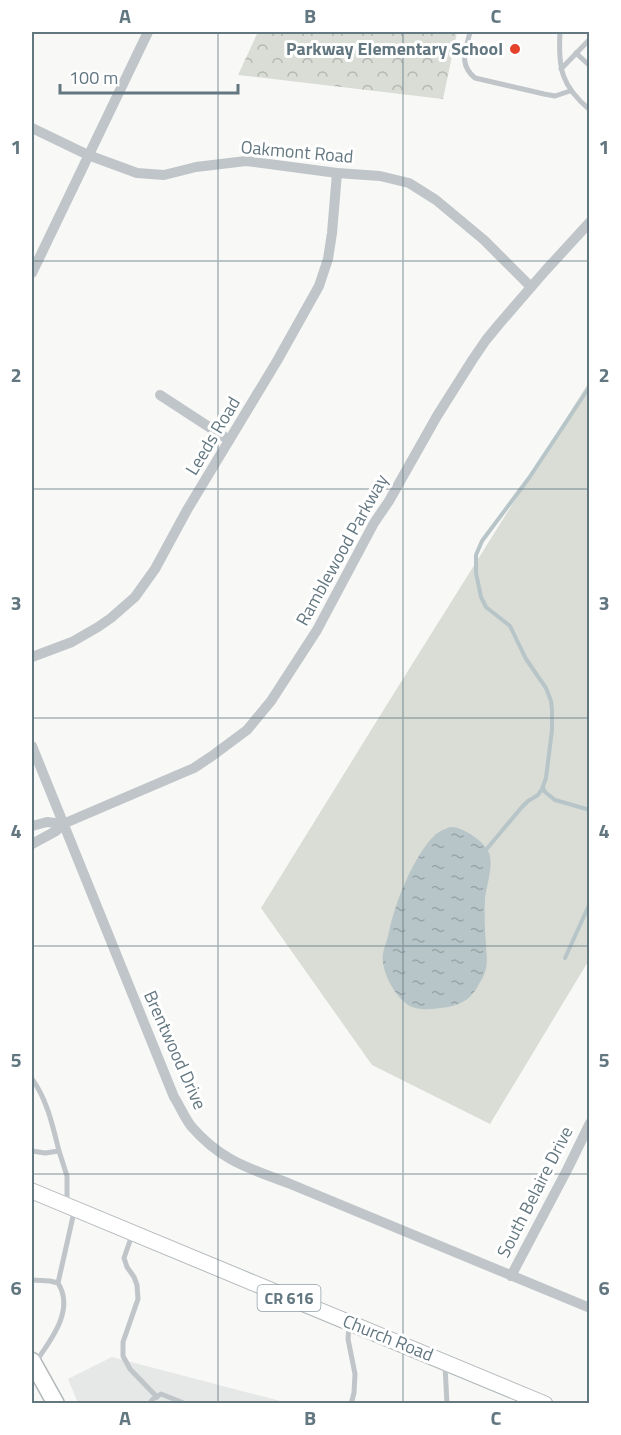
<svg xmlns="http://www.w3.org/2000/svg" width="621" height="1435" font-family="'Titillium Web',sans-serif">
  <defs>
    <pattern id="park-crowns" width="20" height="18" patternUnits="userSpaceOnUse" patternTransform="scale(1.5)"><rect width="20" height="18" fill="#d9ddd5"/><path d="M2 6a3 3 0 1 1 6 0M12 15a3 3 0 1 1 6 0" fill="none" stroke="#b4b8b2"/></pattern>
    <pattern id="water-ripples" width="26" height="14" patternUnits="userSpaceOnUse" patternTransform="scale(1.5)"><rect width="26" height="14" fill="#b7c5c8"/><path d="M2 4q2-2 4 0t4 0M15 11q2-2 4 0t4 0" fill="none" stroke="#98a5a8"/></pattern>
  </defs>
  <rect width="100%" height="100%" fill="#f8f8f6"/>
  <path fill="#e6e8e7" d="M112,1357l176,46h-210l-10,-24z"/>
  <path fill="#d9ddd5" d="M589,382v578l-99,164 -118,-59 -111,-157 125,-202z"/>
  <path fill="url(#park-crowns)" d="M258,32h199l-14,67 -205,-24z"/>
  <path fill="url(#water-ripples)" d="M451,827c12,0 32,14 37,24 7,12 -2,35 -3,49 -1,15 0,30 1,45 0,7 2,16 0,23 -1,6 -4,11 -7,16 -7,14 -16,20 -31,23 -12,2 -25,4 -36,0 -14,-6 -27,-29 -29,-44 -2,-11 4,-20 6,-31 6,-29 23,-72 43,-94 5,-6 12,-9 19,-11z"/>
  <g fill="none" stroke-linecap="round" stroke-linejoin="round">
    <g stroke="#b7c5c8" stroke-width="4">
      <path d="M543,788l2,4 10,8 35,10"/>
      <path d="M485,851l36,-43 7,-7 10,-6 4,-6 4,-11 6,-48v-20l-1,-9 -5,-13 -20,-29 -16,-33 -24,-19 -5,-10 -5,-24v-18l6,-14 47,-63 61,-92"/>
      <path d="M565,958l25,-55"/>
    </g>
    <defs>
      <path id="primary" d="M32,1191l513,213"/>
      <path id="trunk" d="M32,1361l24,43"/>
    </defs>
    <use href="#primary" stroke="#b3b9bc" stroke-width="17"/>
    <use href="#trunk" stroke="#b2b8bb" stroke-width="19"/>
    <g stroke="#bfc5c8" stroke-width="5">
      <path d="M470,32c-4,18 -12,32 5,46l69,16 11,2 15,-5"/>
      <path d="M560,32c-2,36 1,54 30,78"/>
      <path d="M576,53l14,13"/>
      <path d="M561,69l29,-30"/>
      <path d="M32,1079c15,20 21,48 27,72l-14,2 -13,-2"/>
      <path d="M59,1151l8,25v26"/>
      <path d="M132,1235l-8,23 3,9 7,10 3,8 1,14 -15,43v14l7,13 27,28"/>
      <path d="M32,1280l18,1 8,2c17,27 -7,57 -23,80"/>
      <path d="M58,1283l16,-71"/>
      <path d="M349,1325l-1,14 7,35 -1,19 -3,11"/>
      <path d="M445,1366l2,38"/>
      <path d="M149,1404l4,-5 8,-5 25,10"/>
    </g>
    <g stroke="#bfc5c8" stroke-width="10">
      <path d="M32,128l56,27 49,18 27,2 32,-8 50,-6 91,12 43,3 29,7 27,17 48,40 47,47"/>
      <path d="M32,273l116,-241"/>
      <path d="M160,395l69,45"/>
      <path d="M32,657l40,-15 26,-15 13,-9 24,-21 20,-28 32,-59 90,-149 42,-75 9,-27 4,-26 5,-60"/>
      <path d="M32,746l142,351c6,9 10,20 17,29 29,34 57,42 97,57l302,125"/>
      <path d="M32,826l15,-4 16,2"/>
      <path d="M32,844l24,-13 7,-7 131,-56 18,-12 35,-26 24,-29 46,-71 57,-107 15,-22 48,-85 36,-57 13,-19 14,-17 45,-52 45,-49"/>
      <path d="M511,1276l56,-106 23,-47"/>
    </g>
    <use href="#primary" stroke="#fff" stroke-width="15"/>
    <use href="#trunk" stroke="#fff" stroke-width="16"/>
  </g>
  <path fill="none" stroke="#637781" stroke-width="1.5" stroke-opacity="0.55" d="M218,32v1372M403,32v1372M32,261h558M32,489h558M32,718h558M32,946h558M32,1174h558"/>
  <circle fill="#e4422a" stroke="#fff" stroke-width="2" cx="515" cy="49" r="6"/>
  <g text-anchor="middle" stroke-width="6" stroke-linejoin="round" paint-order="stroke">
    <rect fill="#fff" stroke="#92a0a7" stroke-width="1.5" x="257.5" y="1285" width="63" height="26" rx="4.5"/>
    <g font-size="16" font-weight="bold" fill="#637781">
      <text x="289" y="1304">CR 616</text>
    </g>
    <g font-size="18" font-weight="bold" fill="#637781" stroke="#fff" text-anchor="end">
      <text x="503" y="55">Parkway Elementary School</text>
    </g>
    <g font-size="18" fill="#637781" stroke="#fff">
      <text transform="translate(297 152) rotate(5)" y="6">Oakmont Road</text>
      <text transform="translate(213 436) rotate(-59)" y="6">Leeds Road</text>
      <text transform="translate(342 550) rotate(-61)" y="6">Ramblewood Parkway</text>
      <text transform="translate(175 1050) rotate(66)" y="6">Brentwood Drive</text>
      <text transform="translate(535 1192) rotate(-63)" y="6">South Belaire Drive</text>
      <text transform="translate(388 1338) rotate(22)" y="6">Church Road</text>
    </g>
  </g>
  <rect width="621" height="1435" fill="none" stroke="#ffffff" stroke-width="66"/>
  <path d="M60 84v9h178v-9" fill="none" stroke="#637781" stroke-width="3"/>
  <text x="69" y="84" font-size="18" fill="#637781" stroke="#ffffff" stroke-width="4.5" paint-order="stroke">100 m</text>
  <rect x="33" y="33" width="555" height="1369" fill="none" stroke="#637781" stroke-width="2"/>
  <g font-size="20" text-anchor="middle" font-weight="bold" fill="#637781">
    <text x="125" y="23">A</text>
    <text x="310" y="23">B</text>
    <text x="496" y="23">C</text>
    <text x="16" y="154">1</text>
    <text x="604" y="154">1</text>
    <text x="16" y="382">2</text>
    <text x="604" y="382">2</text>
    <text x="16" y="610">3</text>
    <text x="604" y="610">3</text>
    <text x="16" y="838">4</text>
    <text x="604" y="838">4</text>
    <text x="16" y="1067">5</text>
    <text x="604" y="1067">5</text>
    <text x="16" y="1295">6</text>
    <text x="604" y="1295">6</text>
    <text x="125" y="1425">A</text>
    <text x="310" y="1425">B</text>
    <text x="496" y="1425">C</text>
  </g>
</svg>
